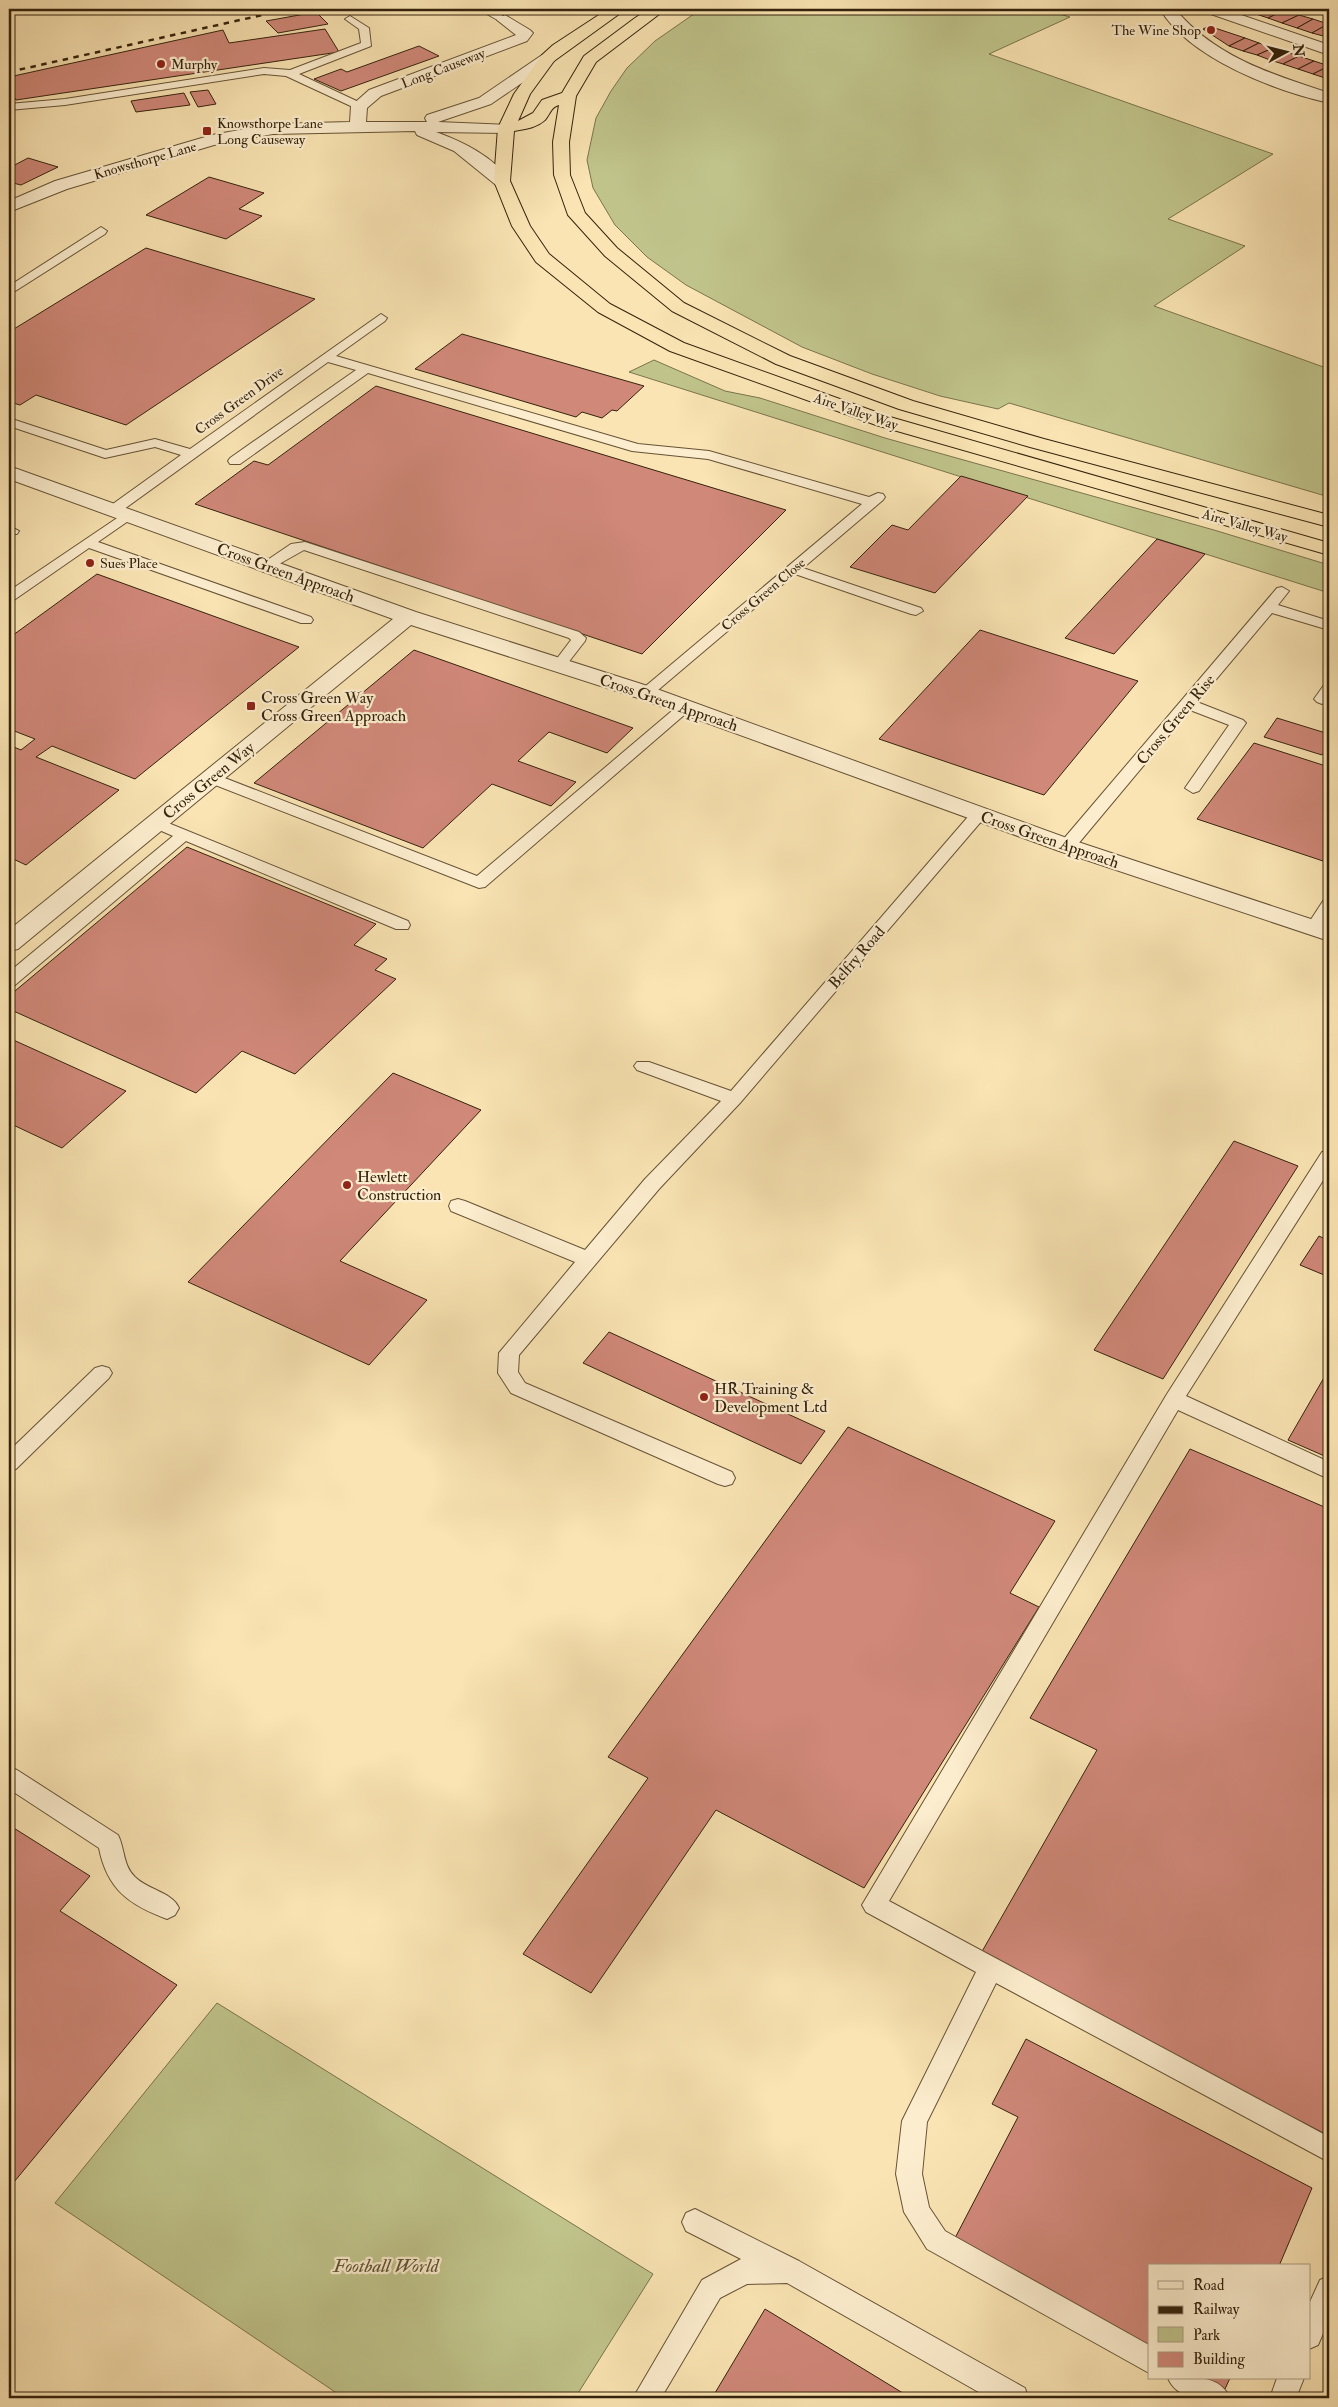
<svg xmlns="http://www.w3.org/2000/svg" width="1338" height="2407" font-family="'IM FELL Double Pica',serif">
  <rect width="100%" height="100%" fill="#fae4b3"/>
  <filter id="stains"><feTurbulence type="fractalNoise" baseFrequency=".004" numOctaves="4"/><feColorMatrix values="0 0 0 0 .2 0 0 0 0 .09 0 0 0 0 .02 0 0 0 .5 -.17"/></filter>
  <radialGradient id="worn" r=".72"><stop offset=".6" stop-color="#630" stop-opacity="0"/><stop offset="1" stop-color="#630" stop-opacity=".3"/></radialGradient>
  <g fill="#c0c48b" stroke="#7a744c">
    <path d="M701,9h340l29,8 -81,37 284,100 -105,65 77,27 -91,60 175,63v128l-320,-94 -11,6 -58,-13 -68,-22 -70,-27 -116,-62 -39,-28 -32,-32 -22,-37 -6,-28 9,-42 15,-27 16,-23 28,-27z"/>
    <path d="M654,360l71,31 35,7 125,40 329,92 115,35v28l-700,-221z"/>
    <path d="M217,2003l436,271 -78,124h-231l-289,-195z"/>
  </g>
  <g fill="#d08879" stroke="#34230d">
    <path d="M1263,9h18l4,1 -17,8 -15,-5z"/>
    <path d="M1285,10l14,5 -17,8 -14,-5z"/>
    <path d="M316,12l12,12 -50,9 -12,-12z"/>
    <path d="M1299,15l14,4 -16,9 -15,-5z"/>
    <path d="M1313,19l15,5 -16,9 -15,-5z"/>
    <path d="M1328,24l1,12 -2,1 -15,-4z"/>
    <path d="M1209,26l36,12 -16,8 -26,-17z"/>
    <path d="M325,29l14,23 -323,48 -1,-2 -6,1v-9l4,-1 -4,-12 214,-47 6,13z"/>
    <path d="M1245,38l14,5 -16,8 -14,-5z"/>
    <path d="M1259,43l14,5 -16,7 -14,-4z"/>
    <path d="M419,46l20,10 -98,35 -27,-12 27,-10 6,3z"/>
    <path d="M1273,48l13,4 -16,8 -13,-5z"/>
    <path d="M1286,52l13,4 -16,8 -13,-4z"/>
    <path d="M1299,56l15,5 -16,8 -15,-5z"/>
    <path d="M1314,61l15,5 -16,8 -15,-5z"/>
    <path d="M1329,66l-1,13 -15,-5z"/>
    <path d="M208,90l8,14 -18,3 -8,-15z"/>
    <path d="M184,93l6,12 -54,7 -5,-11z"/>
    <path d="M28,158l30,9 -37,18 -12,-3v-14z"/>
    <path d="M209,177l55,16 -25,16 23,7 -36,23 -80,-24z"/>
    <path d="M146,248l169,51 -189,126 -90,-30 -16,10 -11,-3v-70z"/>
    <path d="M462,334l182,52 -27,25 -5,-1 -10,8 -20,-6 -6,5 -161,-48z"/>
    <path d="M376,386l410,124 -144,144 -447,-150 59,-43 14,4z"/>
    <path d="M961,476l67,20 -93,97 -85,-26 42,-42 16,5z"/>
    <path d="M1157,539l48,15 -91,100 -49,-16z"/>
    <path d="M97,574l202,73 -164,132 -83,-33 -16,11 83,33 -93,75 -17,-8v-112l12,5 14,-11 -26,-10v-91z"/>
    <path d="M980,630l158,51 -94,114 -165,-56z"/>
    <path d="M414,650l219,78 -26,25 -58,-21 -31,29 58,21 -25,24 -59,-22 -69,64 -169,-65z"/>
    <path d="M1277,718l52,16v9l-7,12 -58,-18z"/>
    <path d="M1254,743l75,24v96l-132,-44z"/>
    <path d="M187,847l189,77 -22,21 33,14 -12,11 21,9 -101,95 -53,-23 -46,42 -187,-84v-13z"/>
    <path d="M9,1038l117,53 -64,57 -53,-25z"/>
    <path d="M393,1073l88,37 -141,151 87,39 -58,65 -181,-83z"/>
    <path d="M1234,1141l64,25 -135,213 -69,-29z"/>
    <path d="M1319,1236l10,5v36l-29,-12z"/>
    <path d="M609,1332l216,99 -24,33 -218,-101z"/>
    <path d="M1329,1369v89l-41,-18z"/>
    <path d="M848,1427l207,94 -45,72 29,14 -175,281 -148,-78 -125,183 -68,-39 125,-176 -40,-21z"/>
    <path d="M1190,1449l139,60v627l-349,-181 117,-205 -67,-32z"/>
    <path d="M9,1825l81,51 -30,35 117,74 -168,203z"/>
    <path d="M1026,2039l286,149 -33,78h-130v81l-194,-109 63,-121 -26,-13z"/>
    <path d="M765,2309l146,89h-199z"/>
    <path d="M1206,2378h24l-5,11z"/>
  </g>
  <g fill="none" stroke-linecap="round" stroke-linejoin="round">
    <defs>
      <g id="service">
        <path d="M478,9h13l19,11 -1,2h-8z"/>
        <path d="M350,16l19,12 2,18 -72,28 64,30v4h-8l-69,-32 -22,-2 -199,31 -56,5v-6l56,-5 199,-31 26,2 71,-27 -2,-14 -14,-10z"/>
        <path d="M101,227l6,4 -2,3 -96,61v-9z"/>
        <path d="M381,314l6,4 -2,3 -49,35 302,88 71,7 160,46 9,-4 5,1 2,3 -2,3 -80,68 118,40 2,3 -7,4 -5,-1 -116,-40 -144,122 -5,2 -8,-5 3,-3 221,-186 -154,-45 -76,-8 -264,-78 -128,91h-10l-2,-3 2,-3 126,-88 -28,-8 -208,150 -5,1 -7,-4 2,-3 71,-51 -26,-8 -50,11 -96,-32v-8l97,32 49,-11 35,10z"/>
        <path d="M129,510l7,4 -2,3 -36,25 213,75 2,3 -2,3h-10l-212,-75 -75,52 -5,1v-10z"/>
        <path d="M9,526l10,5 -2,3h-8z"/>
        <path d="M305,542l274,90 7,6 -1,3 -21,27 -5,1 -7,-4 19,-25 -2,-2 -265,-88 -32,18h-10l-2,-3 31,-21z"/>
        <path d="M1282,587l7,4 -11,14 51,16v9l-57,-17 -75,89 46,18 3,3 -47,68 -6,2 -8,-5 44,-63 -39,-15 -117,140h-12l-2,-4 2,-4 216,-254z"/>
        <path d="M1329,683v17l-7,4 -5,-2 -3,-3 10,-14z"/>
        <path d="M685,702l8,5 -3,3 -205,177 -6,1 -274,-107 -2,-3 2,-3h12l260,101 203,-172z"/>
        <path d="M979,809l6,2 2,3 -2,3 -245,286 -81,86 -140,166 -1,17 7,11 207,89 3,6 -3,6 -7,2 -7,-2 -207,-91 -13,-20 1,-20 76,-91 -124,-51 -2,-5 2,-5 7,-2 7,2 120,49 60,-71 76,-78 -84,-31 -3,-4 3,-4h12l82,29 242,-280z"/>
        <path d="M156,818l252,103 2,4 -2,4h-12l-210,-88 -171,144 -6,2v-15l164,-136 -23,-10 -2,-3z"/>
        <path d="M1329,900v17l-9,15h-12l-2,-4 2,-4 15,-23z"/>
        <path d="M1329,1151v20l-143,225 143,66v17l-151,-69 -289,491 440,236v25l-333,-179 -69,139 -5,52 7,33 16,24 204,114v28l-222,-124 -23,-37 -8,-38 6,-53 74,-149 -110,-60 -4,-7 305,-511 155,-242z"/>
        <path d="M102,1366l7,2 3,5 -3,5 -93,91 -7,2v-20l86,-83z"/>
        <path d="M9,1767l8,3 101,65c7,14 5,31 17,42 13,13 37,15 44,31l-4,7 -8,4c-38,-14 -60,-30 -68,-71l-90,-59z"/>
        <path d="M695,2209l104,52 226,127 3,10h-39l-202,-115 -40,1 -27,14 -59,100h-28l69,-118 39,-21 -55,-28 -4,-9 4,-9z"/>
        <path d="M1329,2276v44l-11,25 -9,4v-45l11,-24z"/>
        <path d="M1168,2378c22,0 51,-5 62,20 -23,1 -52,4 -62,-20z"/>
        <path d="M1277,2378h27l-8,20h-26z"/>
      </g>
      <g id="minor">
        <path d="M1077,9h98l-8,5h-82z"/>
        <path d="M1202,9h22l105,36v10l-124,-43z"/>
        <path d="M1319,9h10v5l-8,-2z"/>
        <path d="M505,15l25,15 3,3 -6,8 -146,55 -14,12 -1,14h61l-2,-4 2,-3 52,-17 63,-43h12l2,3 -2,3 -63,43 -53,18 74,3 2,3 -8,5 -70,-1c27,10 57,24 74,49l-2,4h-12l-42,-34 -37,-16 -2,-4 -142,3 -59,11 -147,44 -58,23v-11l46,-20 157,-46 61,-11 77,-2 1,-16 18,-16 147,-55 -19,-15z"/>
        <path d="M9,466l407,146 238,76 421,153 254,84v16l-270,-90 -421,-153 -227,-73 -393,324 -9,2v-21l384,-311 -384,-140z"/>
      </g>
      <path id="tertiary" d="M1160,9h15c40,48 96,65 154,84v10c-54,-12 -140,-45 -169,-94z"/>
      <path id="trunk" d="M608,9h18l-72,52 -24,33 -12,27 15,-8 9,-13 20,-7 22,-37 51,-38 14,-9h17l-70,53 -20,34 -7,46 1,33 15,38 32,35 67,55 106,53 123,45 131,38 285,76v12l-299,-80 -131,-38 -123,-45 -104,-53 -67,-55 -37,-41 -14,-40 -1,-33 6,-37c-8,2 -9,9 -14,15 -9,8 -20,9 -31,11l-4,50 20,45 19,28 61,50 74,39 206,74 439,126v12l-453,-130 -206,-74 -72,-39 -62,-50 -24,-36 -18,-45 4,-53 16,-34 28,-39 11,-10z"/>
    </defs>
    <use href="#service" stroke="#665336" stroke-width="2"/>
    <use href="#minor" stroke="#665336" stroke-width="2"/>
    <use href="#tertiary" stroke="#665336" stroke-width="2"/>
    <use href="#trunk" stroke="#34230d" stroke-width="2"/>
    <use href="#service" fill="#fcedce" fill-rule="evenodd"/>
    <use href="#minor" fill="#fcedce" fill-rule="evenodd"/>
    <use href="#tertiary" fill="#fcedce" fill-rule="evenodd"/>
    <use href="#trunk" fill="#fae4b3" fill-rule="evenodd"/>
    <path stroke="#34230d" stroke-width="2.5" stroke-dasharray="5.5 5.5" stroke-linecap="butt" d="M9,72l280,-63"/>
  </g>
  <g fill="#8f2418" stroke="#fcedce" stroke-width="2">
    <circle cx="1211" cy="30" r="5"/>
    <circle cx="161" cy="64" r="5"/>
    <rect x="202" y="126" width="10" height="10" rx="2.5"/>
    <circle cx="90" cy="563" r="5"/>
    <rect x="246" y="701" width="10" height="10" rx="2.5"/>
    <circle cx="347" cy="1185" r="5"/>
    <circle cx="704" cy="1397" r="5"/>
  </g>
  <g text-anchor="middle" stroke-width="4.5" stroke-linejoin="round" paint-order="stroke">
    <g font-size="14" fill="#34230d" stroke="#fcedce" text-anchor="start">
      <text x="1201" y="35" text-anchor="end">The Wine Shop</text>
      <text x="171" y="69">Murphy</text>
      <text x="217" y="128">Knowsthorpe Lane<tspan x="217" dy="16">Long Causeway</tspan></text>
      <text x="100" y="568">Sues Place</text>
    </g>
    <g font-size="14" fill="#34230d" stroke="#fcedce">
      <text transform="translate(443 68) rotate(-21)" y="5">Long Causeway</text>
      <text transform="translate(145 160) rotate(-16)" y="5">Knowsthorpe Lane</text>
      <text transform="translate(239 400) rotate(-36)" y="5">Cross Green Drive</text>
      <text transform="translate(856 411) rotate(19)" y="5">Aire Valley Way</text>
      <text transform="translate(1245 525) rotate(16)" y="5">Aire Valley Way</text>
      <text transform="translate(763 594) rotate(-40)" y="5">Cross Green Close</text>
    </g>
    <g font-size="16" fill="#34230d" stroke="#fcedce">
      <text transform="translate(286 572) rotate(20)" y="6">Cross Green Approach</text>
      <text transform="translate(669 702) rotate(19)" y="6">Cross Green Approach</text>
      <text transform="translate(1175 719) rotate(-50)" y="6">Cross Green Rise</text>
      <text transform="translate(208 780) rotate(-39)" y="6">Cross Green Way</text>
      <text transform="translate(1050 839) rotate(19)" y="6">Cross Green Approach</text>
      <text transform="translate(856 957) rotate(-49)" y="6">Belfry Road</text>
    </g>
    <g font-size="16" fill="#34230d" stroke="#fcedce" text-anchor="start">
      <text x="261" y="703">Cross Green Way<tspan x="261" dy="18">Cross Green Approach</tspan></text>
      <text x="357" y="1182">Hewlett<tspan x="357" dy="18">Construction</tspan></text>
      <text x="714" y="1394">HR Training &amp;<tspan x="714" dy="18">Development Ltd</tspan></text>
    </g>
    <g font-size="19" font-style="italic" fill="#5e5333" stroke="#fcedce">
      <text x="386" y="2272">Football World</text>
    </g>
  </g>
  <rect width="1338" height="2407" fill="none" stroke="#fae4b3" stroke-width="30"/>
  <rect x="10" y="10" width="1318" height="2387" fill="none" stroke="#34230d" stroke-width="2.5"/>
  <rect x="15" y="15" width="1308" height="2377" fill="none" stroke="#34230d"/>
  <rect x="1148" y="2264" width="162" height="115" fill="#fcedce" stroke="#ac9c81"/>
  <rect x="1158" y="2281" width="25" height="8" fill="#fcedce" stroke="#ac9c81"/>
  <text x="1193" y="2290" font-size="15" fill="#34230d">Road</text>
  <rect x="1158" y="2306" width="25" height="8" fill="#34230d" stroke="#ac9c81"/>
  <text x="1193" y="2314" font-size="15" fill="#34230d">Railway</text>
  <rect x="1158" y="2327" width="25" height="15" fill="#c0c48b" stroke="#ac9c81"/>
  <text x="1193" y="2340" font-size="15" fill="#34230d">Park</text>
  <rect x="1158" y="2352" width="25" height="15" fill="#d08879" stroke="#ac9c81"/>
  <text x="1193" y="2364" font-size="15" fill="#34230d">Building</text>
  <g transform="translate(1286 52) rotate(83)" stroke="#fcedce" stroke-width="4" paint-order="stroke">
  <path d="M0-4L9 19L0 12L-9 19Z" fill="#34230d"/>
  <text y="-8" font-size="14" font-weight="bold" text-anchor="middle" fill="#34230d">N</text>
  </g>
  <rect width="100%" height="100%" filter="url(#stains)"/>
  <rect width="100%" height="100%" fill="url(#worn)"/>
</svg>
